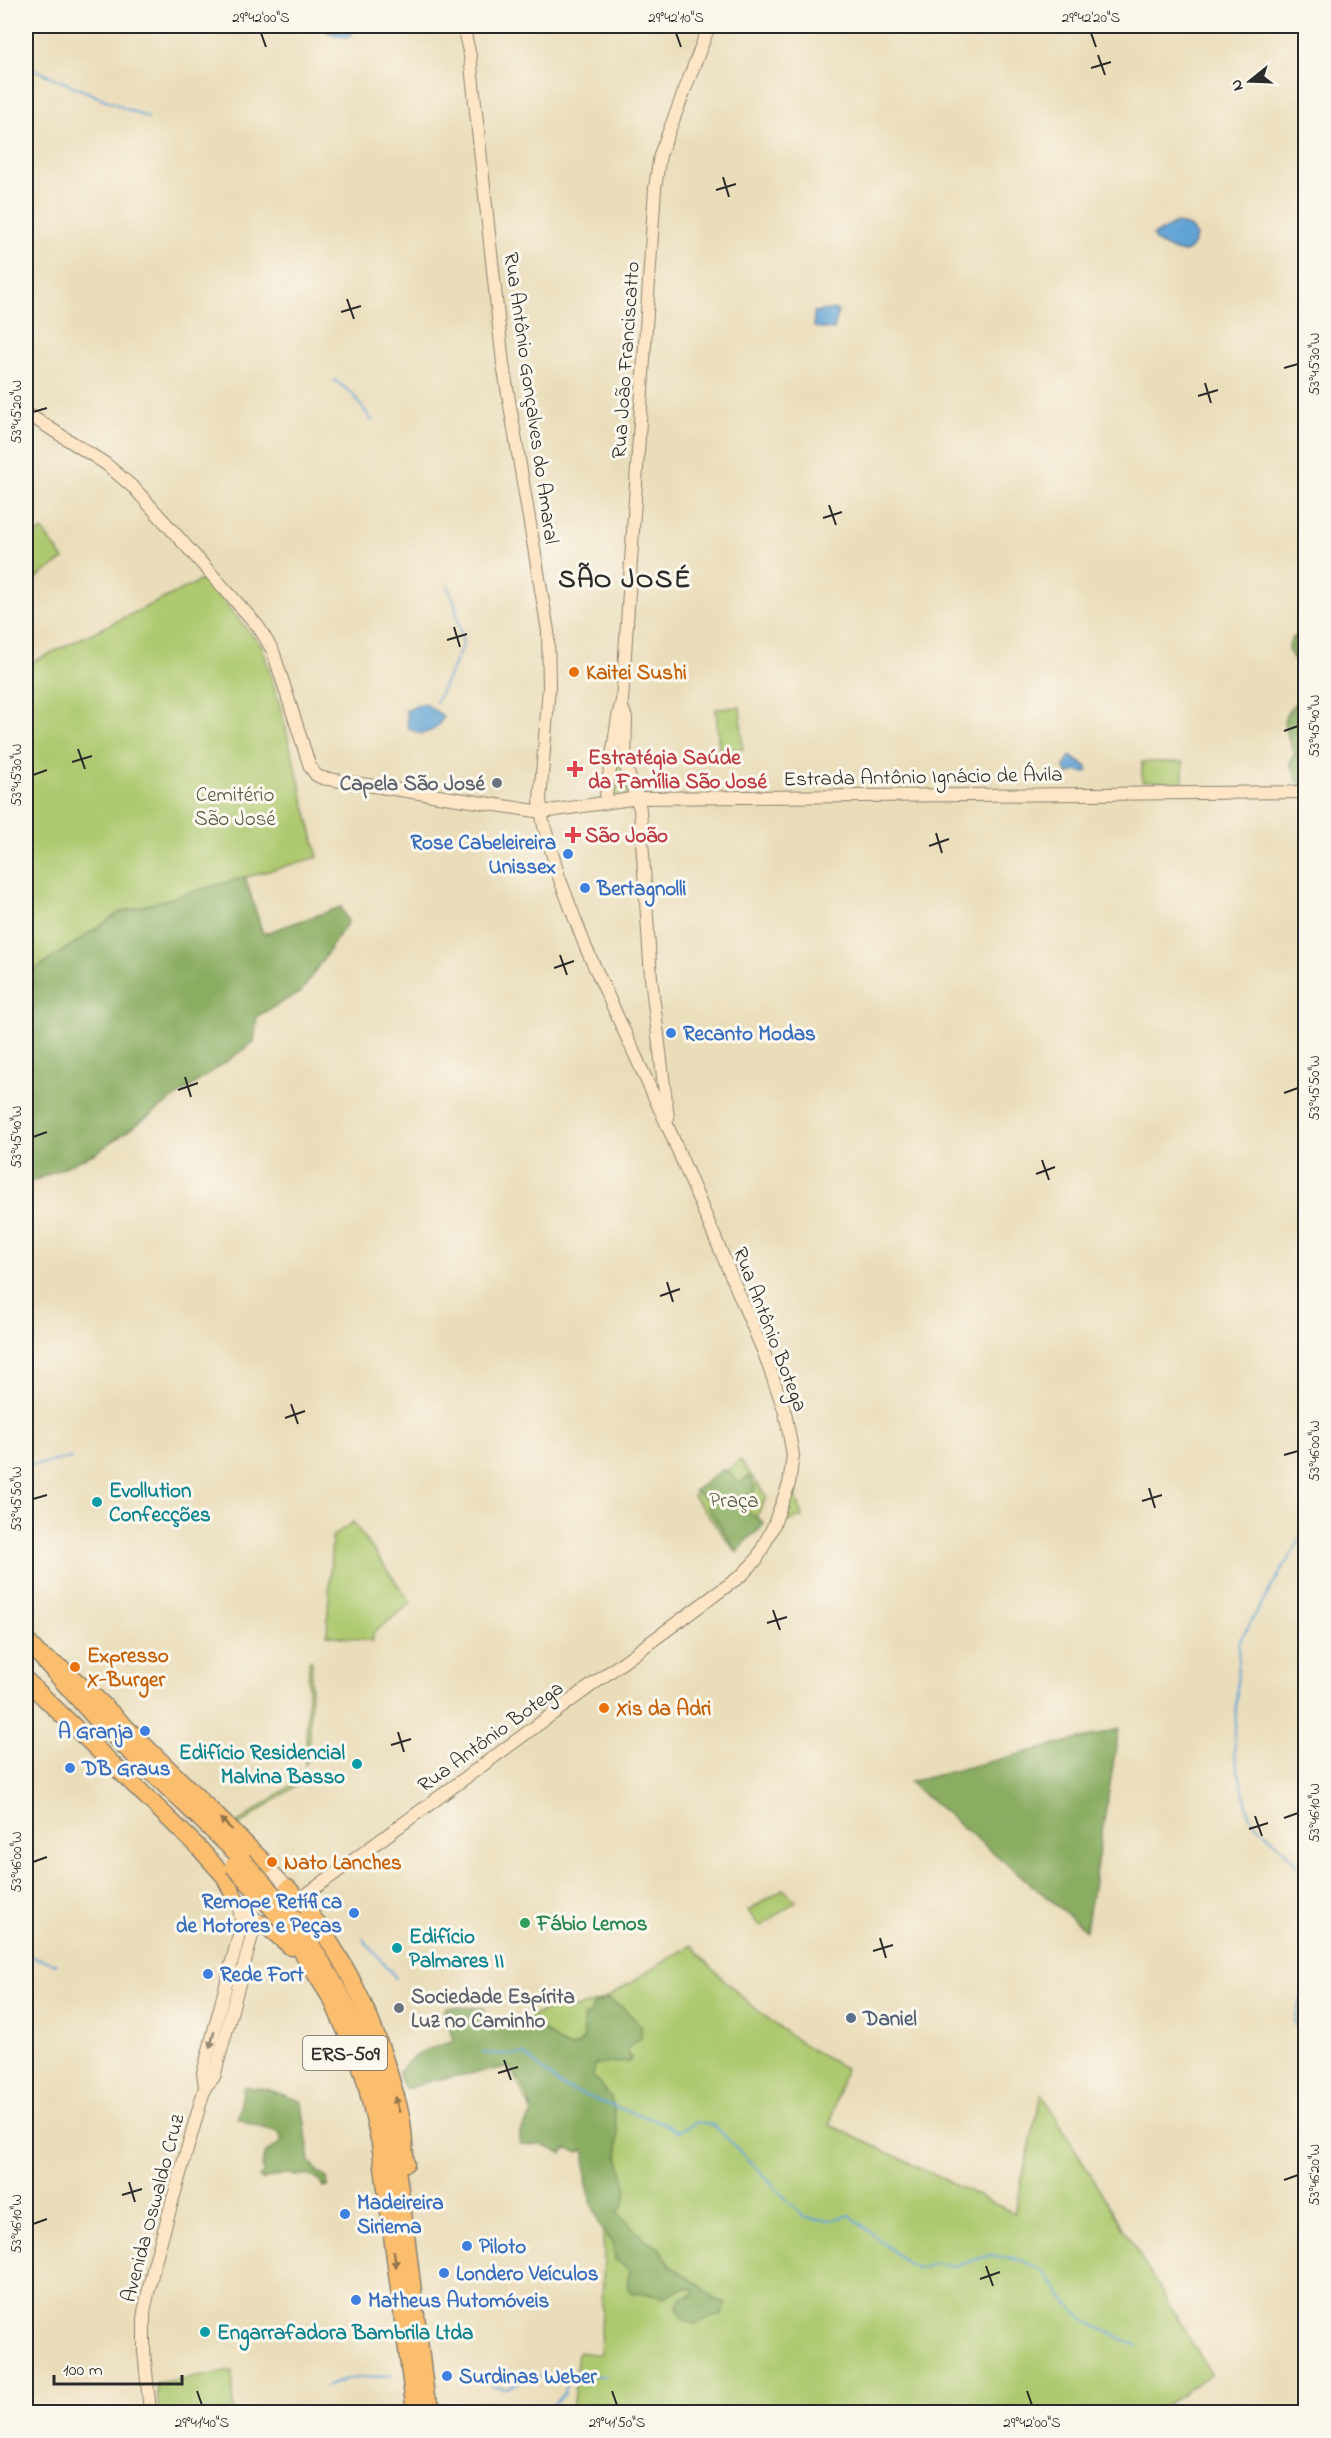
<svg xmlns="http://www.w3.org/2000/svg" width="1331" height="2438" font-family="'Indie Flower',sans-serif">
  <rect width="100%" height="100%" fill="#fbf7ec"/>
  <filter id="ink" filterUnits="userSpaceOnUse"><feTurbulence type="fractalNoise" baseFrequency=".0167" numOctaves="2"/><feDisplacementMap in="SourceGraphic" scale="12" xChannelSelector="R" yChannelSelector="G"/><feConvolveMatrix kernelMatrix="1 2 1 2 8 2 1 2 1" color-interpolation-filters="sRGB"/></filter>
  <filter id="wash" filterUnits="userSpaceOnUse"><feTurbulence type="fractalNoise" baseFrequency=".008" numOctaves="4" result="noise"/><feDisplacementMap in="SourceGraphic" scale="24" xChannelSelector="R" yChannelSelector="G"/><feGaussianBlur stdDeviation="1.35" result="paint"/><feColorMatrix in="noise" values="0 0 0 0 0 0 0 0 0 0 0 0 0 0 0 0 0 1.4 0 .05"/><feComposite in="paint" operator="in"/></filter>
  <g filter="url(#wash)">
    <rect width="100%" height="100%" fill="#eaddba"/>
    <g fill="#aec96f" stroke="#6c7a4d" stroke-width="1.5">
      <path d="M42,530l22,29 -38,26v-43z"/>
      <path d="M204,579l58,67 19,64 37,147 -199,56 -93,63v-311z"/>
      <path d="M740,707l3,42 -24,1 -3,-41z"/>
      <path d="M620,727l9,68 -17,1 -1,-3z"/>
      <path d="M1142,762h41v20l-41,-1z"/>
      <path d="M740,1460l27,37 -30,56 -44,-57z"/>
      <path d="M793,1483l9,34 -22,7z"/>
      <path d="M353,1522l58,81 -38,30v8l-46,-6 5,-98z"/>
      <path d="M309,1661h3l-4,100 -3,4z"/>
      <path d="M300,1779l-2,5 -63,44 1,-4z"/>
      <path d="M783,1889l13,12 -36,26 -12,-16z"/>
      <path d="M691,1945c43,48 95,95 154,123l-15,57 184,88 28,-119 169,280 -56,38h-583l6,-60 22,3 4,-99 -5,-75 -10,-53 -46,9 -33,-72 -107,20 -5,-13 165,-69 5,7 35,-10z"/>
      <path d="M232,2371l2,41h-75l-3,-28z"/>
    </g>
    <g fill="#8aad62" stroke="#5a6c46" stroke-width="1.5">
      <path d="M1305,632h1l-1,34 -11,-6 -6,-11 4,-11z"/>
      <path d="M1305,693v93h-4l-6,-9 1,-5 -4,-3 -2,-6 5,-10c-16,-34 -15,-34 10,-60z"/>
      <path d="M245,877l18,57 78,-27 7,15 -47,70 -44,24 -3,26 -158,111 -70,31v-208l93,-63z"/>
      <path d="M722,1470l6,1 12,12 9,-7 7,13 -13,13 4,8 17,13c-7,11 -8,8 -15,15 -6,5 -4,8 -12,12l-28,-40 -2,-3 3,-5 -16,-11z"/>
      <path d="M1119,1729l-33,201 -177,-148z"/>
      <path d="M608,1999l14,8 19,18v13l-13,10 -1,5 4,5 -2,4 -34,2 -2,13 18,20 7,34v25l9,34 -4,16 -6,6 28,28 15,8 11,18 29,19 15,15 12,3 -5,11 -28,10 -12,-5 -5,-13 4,-8 12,-3 2,-3 -2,-3 -9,-1 -21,10 -18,-5 -13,1c-7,-7 -4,-15 -2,-24l-15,-10 -2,-17 -13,-17 -13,-37 -2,-36 -3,-4 -3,3 -13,-3 -4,4 -20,-8 -22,-1v-12l12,-18c-2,-21 -10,-33 -24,-47l-74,13 -29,9 -6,-12c7,-24 33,-29 55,-36l-4,-13 -9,-10 5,-11 38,1 2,8 -6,9 2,3 18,-5 13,4 27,-1 19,17 11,5 8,-3 6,-7 -1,-18 1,-4h5l5,-12z"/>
      <path d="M244,2087l24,2 34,13 8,60 8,10 9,6 1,9h-5c-5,-11 -17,-14 -28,-11l-7,-3 -26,7 -3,-3 4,-4 -1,-9 4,-12 13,-7 3,-6 -4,-7 -28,-8 -12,-6z"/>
    </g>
    <g fill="#60a3d4" stroke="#466780" stroke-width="1.5">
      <path d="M328,26h27l-4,9 -4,3 -20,-6z"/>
      <path d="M1176,223l14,4 6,9c-6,26 -24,15 -41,5l-2,-6z"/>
      <path d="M835,309l3,3 -4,18 -20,-3v-15z"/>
      <path d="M424,703l19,13c-4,11 -10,15 -21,18l-14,-5 -2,-19z"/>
      <path d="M1070,756l17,11 1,4 -3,2 -8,-2 -9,3 -4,-7z"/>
    </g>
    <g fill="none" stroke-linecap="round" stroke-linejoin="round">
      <g stroke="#60a3d4" stroke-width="2">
        <path d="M26,66l122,52"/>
        <path d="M334,380l18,13 20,28"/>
        <path d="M436,702l27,-57 -8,-41 -7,-18"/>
        <path d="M26,1466l46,-8"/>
        <path d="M1306,1529l-67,113 -5,112 16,64 42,40 11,20 3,22"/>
        <path d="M363,1939l33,39"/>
        <path d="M1306,1944l-2,46 -10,31 12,31"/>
        <path d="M26,1955l31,9"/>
        <path d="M482,2053l43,2 36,31 45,18 55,18 17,9 20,-9 17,4 90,92 25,2 20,-5 57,48 13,6 14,-6 21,3 36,-11 33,6 22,13 20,28 21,20 50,24"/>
        <path d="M491,2386l16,2 17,-9 44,-5 1,-3 37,6"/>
        <path d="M325,2387l22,-8 45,-4"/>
        <path d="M550,2412l1,-5 13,-14 4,-19"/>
      </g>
    </g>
  </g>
  <g filter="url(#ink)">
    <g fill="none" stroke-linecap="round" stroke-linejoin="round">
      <defs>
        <g id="secondary">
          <path d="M26,413l80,51 29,25 123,137 15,25 37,116 6,8 6,3 220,34 96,-14 668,-6"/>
          <path d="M622,707l4,11 -1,46 15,45 11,169 17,140"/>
          <path d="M605,802l13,-85 4,-16 33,-513 5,-33 49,-129"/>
          <path d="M259,1866l8,-1 21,23"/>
          <path d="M237,1903l2,5 25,16"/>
          <path d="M292,1905l450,-330 15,-16 16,-32 16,-43 4,-29 -8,-43 -21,-59 -96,-226 -82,-179 -27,-71 -16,-55 -3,-22 9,-113 -1,-56 -45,-267 -33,-308 -7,-30"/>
          <path d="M205,2087l9,-10 39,-145 17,-12"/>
          <path d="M150,2412l-6,-61v-39l10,-47 51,-178 -2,-14 39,-150 -3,-15"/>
        </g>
        <g id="highway">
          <path d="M26,1640l71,80 146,140"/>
          <path d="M35,1652l27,17 34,29 171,167"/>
          <path d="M26,1680l174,169 25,28 11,24"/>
          <path d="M288,1888c49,53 80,116 101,185 4,16 11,33 13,49 2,14 2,28 4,41"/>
          <path d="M295,1919c32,50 63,100 81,158 17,53 24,110 31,166 6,51 13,103 19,154l9,15"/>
          <path d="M264,1924l27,23"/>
          <path d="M286,1926l46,74 26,59 7,20 15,64 35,269"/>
        </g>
      </defs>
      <use href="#secondary" stroke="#8a8472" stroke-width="14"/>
      <use href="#highway" stroke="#8a8472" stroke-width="19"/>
      <use href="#secondary" stroke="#fde5c5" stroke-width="12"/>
      <use href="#highway" stroke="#fbbd6e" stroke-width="16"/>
      <defs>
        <g id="highway-bridge">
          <path d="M243,1860l52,59"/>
          <path d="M233,1866l37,40 16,20"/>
        </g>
      </defs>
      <use href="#highway-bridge" stroke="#8a8472" stroke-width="19" stroke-linecap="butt"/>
      <use href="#highway-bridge" stroke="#fbbd6e" stroke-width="16"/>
    </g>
    <defs><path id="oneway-solid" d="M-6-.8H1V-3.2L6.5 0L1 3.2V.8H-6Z" transform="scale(1.5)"/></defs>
    <g fill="#93744c">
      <use href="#oneway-solid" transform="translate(226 1824) rotate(-136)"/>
      <use href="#oneway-solid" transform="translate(397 2104) rotate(-106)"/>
      <use href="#oneway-solid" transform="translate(395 2259) rotate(82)"/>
    </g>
    <use fill="#948878" href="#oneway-solid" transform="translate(212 2040) rotate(105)"/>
  </g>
  <path fill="none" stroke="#2b2b2b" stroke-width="2" d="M261,33l5,14M676,33l5,14M1091,33l5,14M1098,55l7,20M1091,68l20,-6M723,177l6,20M716,190l20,-6M347,299l7,20M341,312l20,-6M1284,368l14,-4M1205,383l6,20M1198,396l20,-6M33,412l14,-4M829,505l7,20M823,518l19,-6M454,627l6,20M447,640l20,-6M1284,731l14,-5M78,749l7,20M72,762l20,-6M33,775l14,-5M936,833l6,20M929,846l20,-7M560,955l7,20M554,968l20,-7M185,1077l6,20M178,1090l20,-7M1284,1093l14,-5M33,1137l14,-5M1042,1160l7,20M1036,1174l19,-7M667,1282l6,20M660,1296l20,-7M291,1404l7,20M285,1418l20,-7M1284,1455l14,-4M1149,1488l6,20M33,1499l14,-4M1142,1501l20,-6M773,1610l7,20M767,1623l20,-6M398,1732l6,20M391,1745l20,-6M1255,1816l7,20M1284,1818l14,-5M1249,1829l19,-6M33,1862l14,-5M880,1938l6,20M873,1951l20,-6M504,2060l7,20M498,2073l20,-6M1284,2180l14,-5M129,2182l6,20M122,2195l20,-6M33,2224l14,-5M986,2266l7,20M980,2279l20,-7M197,2391l5,14M612,2391l5,14M1027,2391l5,14"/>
  <g fill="#e8710a" stroke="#fbf7ec" stroke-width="2">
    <circle cx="574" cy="672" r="6"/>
    <circle cx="75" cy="1667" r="6"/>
    <circle cx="604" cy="1708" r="6"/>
    <circle cx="272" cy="1862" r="6"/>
  </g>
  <g fill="#e0444e" stroke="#fbf7ec" stroke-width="2">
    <path d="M572 760h6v6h6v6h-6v6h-6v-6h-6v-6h6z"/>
    <path d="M570 826h6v6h6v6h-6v6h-6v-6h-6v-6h6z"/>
  </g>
  <g fill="#6b7280" stroke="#fbf7ec" stroke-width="2">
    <circle cx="497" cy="783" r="6"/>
    <circle cx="399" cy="2008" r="6"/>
  </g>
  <g fill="#3f7fe0" stroke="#fbf7ec" stroke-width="2">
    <circle cx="568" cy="854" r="6"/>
    <circle cx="585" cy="888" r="6"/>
    <circle cx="671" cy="1033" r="6"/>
    <circle cx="145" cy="1731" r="6"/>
    <circle cx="70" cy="1768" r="6"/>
    <circle cx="354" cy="1913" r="6"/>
    <circle cx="208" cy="1974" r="6"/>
    <circle cx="345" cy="2214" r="6"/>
    <circle cx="467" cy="2246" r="6"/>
    <circle cx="444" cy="2273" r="6"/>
    <circle cx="356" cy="2300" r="6"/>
    <circle cx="447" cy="2376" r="6"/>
  </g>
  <g fill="#0f9aa8" stroke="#fbf7ec" stroke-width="2">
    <circle cx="97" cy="1502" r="6"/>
    <circle cx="357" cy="1764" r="6"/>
    <circle cx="397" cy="1948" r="6"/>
    <circle cx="205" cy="2332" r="6"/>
  </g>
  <circle fill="#2e9e5b" stroke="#fbf7ec" stroke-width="2" cx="525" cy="1923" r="6"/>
  <circle fill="#5c6f8a" stroke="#fbf7ec" stroke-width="2" cx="851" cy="2018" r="6"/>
  <g text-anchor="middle" stroke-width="6" stroke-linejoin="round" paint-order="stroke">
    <rect fill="#fbf7ec" stroke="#696865" stroke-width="1.5" x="303" y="2036" width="84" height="34" rx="4.5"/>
    <g font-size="20" font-weight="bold" fill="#2b2b2b">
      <text x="345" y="2060">ERS-509</text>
    </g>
    <g font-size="21" fill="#2b2b2b" stroke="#fbf7ec">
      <text transform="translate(625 360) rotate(-86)" y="7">Rua João Franciscatto</text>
      <text transform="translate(532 398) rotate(82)" y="7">Rua Antônio Gonçalves do Amaral</text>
      <text transform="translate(923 776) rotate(-1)" y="7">Estrada Antônio Ignácio de Ávila</text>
      <text transform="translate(771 1329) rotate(69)" y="7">Rua Antônio Botega</text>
      <text transform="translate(490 1736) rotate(-36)" y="7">Rua Antônio Botega</text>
      <text transform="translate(152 2208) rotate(-75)" y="7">Avenida Oswaldo Cruz</text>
    </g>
    <g font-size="21" font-weight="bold" fill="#c56008" stroke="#fbf7ec" text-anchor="start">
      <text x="586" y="679">Kaitei Sushi</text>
      <text x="87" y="1662">Expresso<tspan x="87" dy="24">X-Burger</tspan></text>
      <text x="616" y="1715">Xis da Adri</text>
      <text x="284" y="1869">Nato Lanches</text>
    </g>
    <g font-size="21" font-weight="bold" fill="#be3a42" stroke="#fbf7ec" text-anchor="start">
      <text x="588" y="764">Estratégia Saúde<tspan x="588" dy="24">da Família São José</tspan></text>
      <text x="585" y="842">São João</text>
    </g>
    <g font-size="21" font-weight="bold" fill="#5b616d" stroke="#fbf7ec" text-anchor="end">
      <text x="485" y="790">Capela São José</text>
      <text x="411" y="2003" text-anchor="start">Sociedade Espírita<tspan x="411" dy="24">Luz no Caminho</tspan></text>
    </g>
    <g font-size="21" fill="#525a3f" stroke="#fbf7ec">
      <text x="235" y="801">Cemitério<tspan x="235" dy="24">São José</tspan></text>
      <text x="734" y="1507">Praça</text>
    </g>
    <g font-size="21" font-weight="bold" fill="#366cbe" stroke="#fbf7ec" text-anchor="start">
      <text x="556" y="849" text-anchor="end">Rose Cabeleireira<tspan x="556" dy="24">Unissex</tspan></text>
      <text x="597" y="895">Bertagnolli</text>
      <text x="683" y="1040">Recanto Modas</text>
      <text x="133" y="1738" text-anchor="end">A Granja</text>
      <text x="82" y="1775">DB Graus</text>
      <text x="342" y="1908" text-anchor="end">Remope Retífica<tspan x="342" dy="24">de Motores e Peças</tspan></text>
      <text x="220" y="1981">Rede Fort</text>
      <text x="357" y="2209">Madeireira<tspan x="357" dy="24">Siriema</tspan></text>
      <text x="479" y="2253">Piloto</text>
      <text x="456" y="2280">Londero Veículos</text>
      <text x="368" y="2307">Matheus Automóveis</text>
      <text x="459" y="2383">Surdinas Weber</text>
    </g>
    <g font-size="21" font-weight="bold" fill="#0d838f" stroke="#fbf7ec" text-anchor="start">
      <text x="109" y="1497">Evollution<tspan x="109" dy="24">Confecções</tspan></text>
      <text x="345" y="1759" text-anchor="end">Edifício Residencial<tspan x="345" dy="24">Malvina Basso</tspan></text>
      <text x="409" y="1943">Edifício<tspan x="409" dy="24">Palmares II</tspan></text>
      <text x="217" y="2339">Engarrafadora Bambrila Ltda</text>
    </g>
    <g font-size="21" font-weight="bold" fill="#27864d" stroke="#fbf7ec" text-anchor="start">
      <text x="537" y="1930">Fábio Lemos</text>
    </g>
    <g font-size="21" font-weight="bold" fill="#4e5e75" stroke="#fbf7ec" text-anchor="start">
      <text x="863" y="2025">Daniel</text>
    </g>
    <g font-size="27" font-weight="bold" letter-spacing="1.5" fill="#2b2b2b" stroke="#fbf7ec">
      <text x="625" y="587">SÃO JOSÉ</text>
    </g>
  </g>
  <rect width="1331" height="2438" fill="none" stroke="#fbf7ec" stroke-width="66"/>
  <g transform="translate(1250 81) rotate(252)" stroke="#fbf7ec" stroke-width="4.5" paint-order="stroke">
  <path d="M0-4.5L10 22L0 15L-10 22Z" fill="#2b2b2b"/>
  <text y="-9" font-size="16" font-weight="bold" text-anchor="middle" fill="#2b2b2b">N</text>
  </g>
  <path d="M54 2375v9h128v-9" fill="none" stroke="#2b2b2b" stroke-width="3"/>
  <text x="63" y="2375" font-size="18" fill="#2b2b2b" stroke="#fbf7ec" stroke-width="4.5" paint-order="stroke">100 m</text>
  <rect x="33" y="33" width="1265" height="2372" fill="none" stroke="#2b2b2b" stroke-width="2"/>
  <g font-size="15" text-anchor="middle" fill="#2b2b2b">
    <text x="261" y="22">29°42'00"S</text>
    <text x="676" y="22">29°42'10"S</text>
    <text x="1091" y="22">29°42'20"S</text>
    <text transform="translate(1314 364) rotate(-90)" y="5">53°45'30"W</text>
    <text transform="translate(16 412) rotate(-90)" y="5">53°45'20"W</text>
    <text transform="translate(1314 726) rotate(-90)" y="5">53°45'40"W</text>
    <text transform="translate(16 775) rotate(-90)" y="5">53°45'30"W</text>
    <text transform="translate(1314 1088) rotate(-90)" y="5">53°45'50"W</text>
    <text transform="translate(16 1137) rotate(-90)" y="5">53°45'40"W</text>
    <text transform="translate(1314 1451) rotate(-90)" y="5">53°46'00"W</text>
    <text transform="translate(16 1499) rotate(-90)" y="5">53°45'50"W</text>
    <text transform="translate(1314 1813) rotate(-90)" y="5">53°46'10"W</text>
    <text transform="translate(16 1862) rotate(-90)" y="5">53°46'00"W</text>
    <text transform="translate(1314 2175) rotate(-90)" y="5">53°46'20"W</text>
    <text transform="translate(16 2224) rotate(-90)" y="5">53°46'10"W</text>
    <text x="202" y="2427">29°41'40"S</text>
    <text x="617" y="2427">29°41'50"S</text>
    <text x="1032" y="2427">29°42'00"S</text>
  </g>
</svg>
